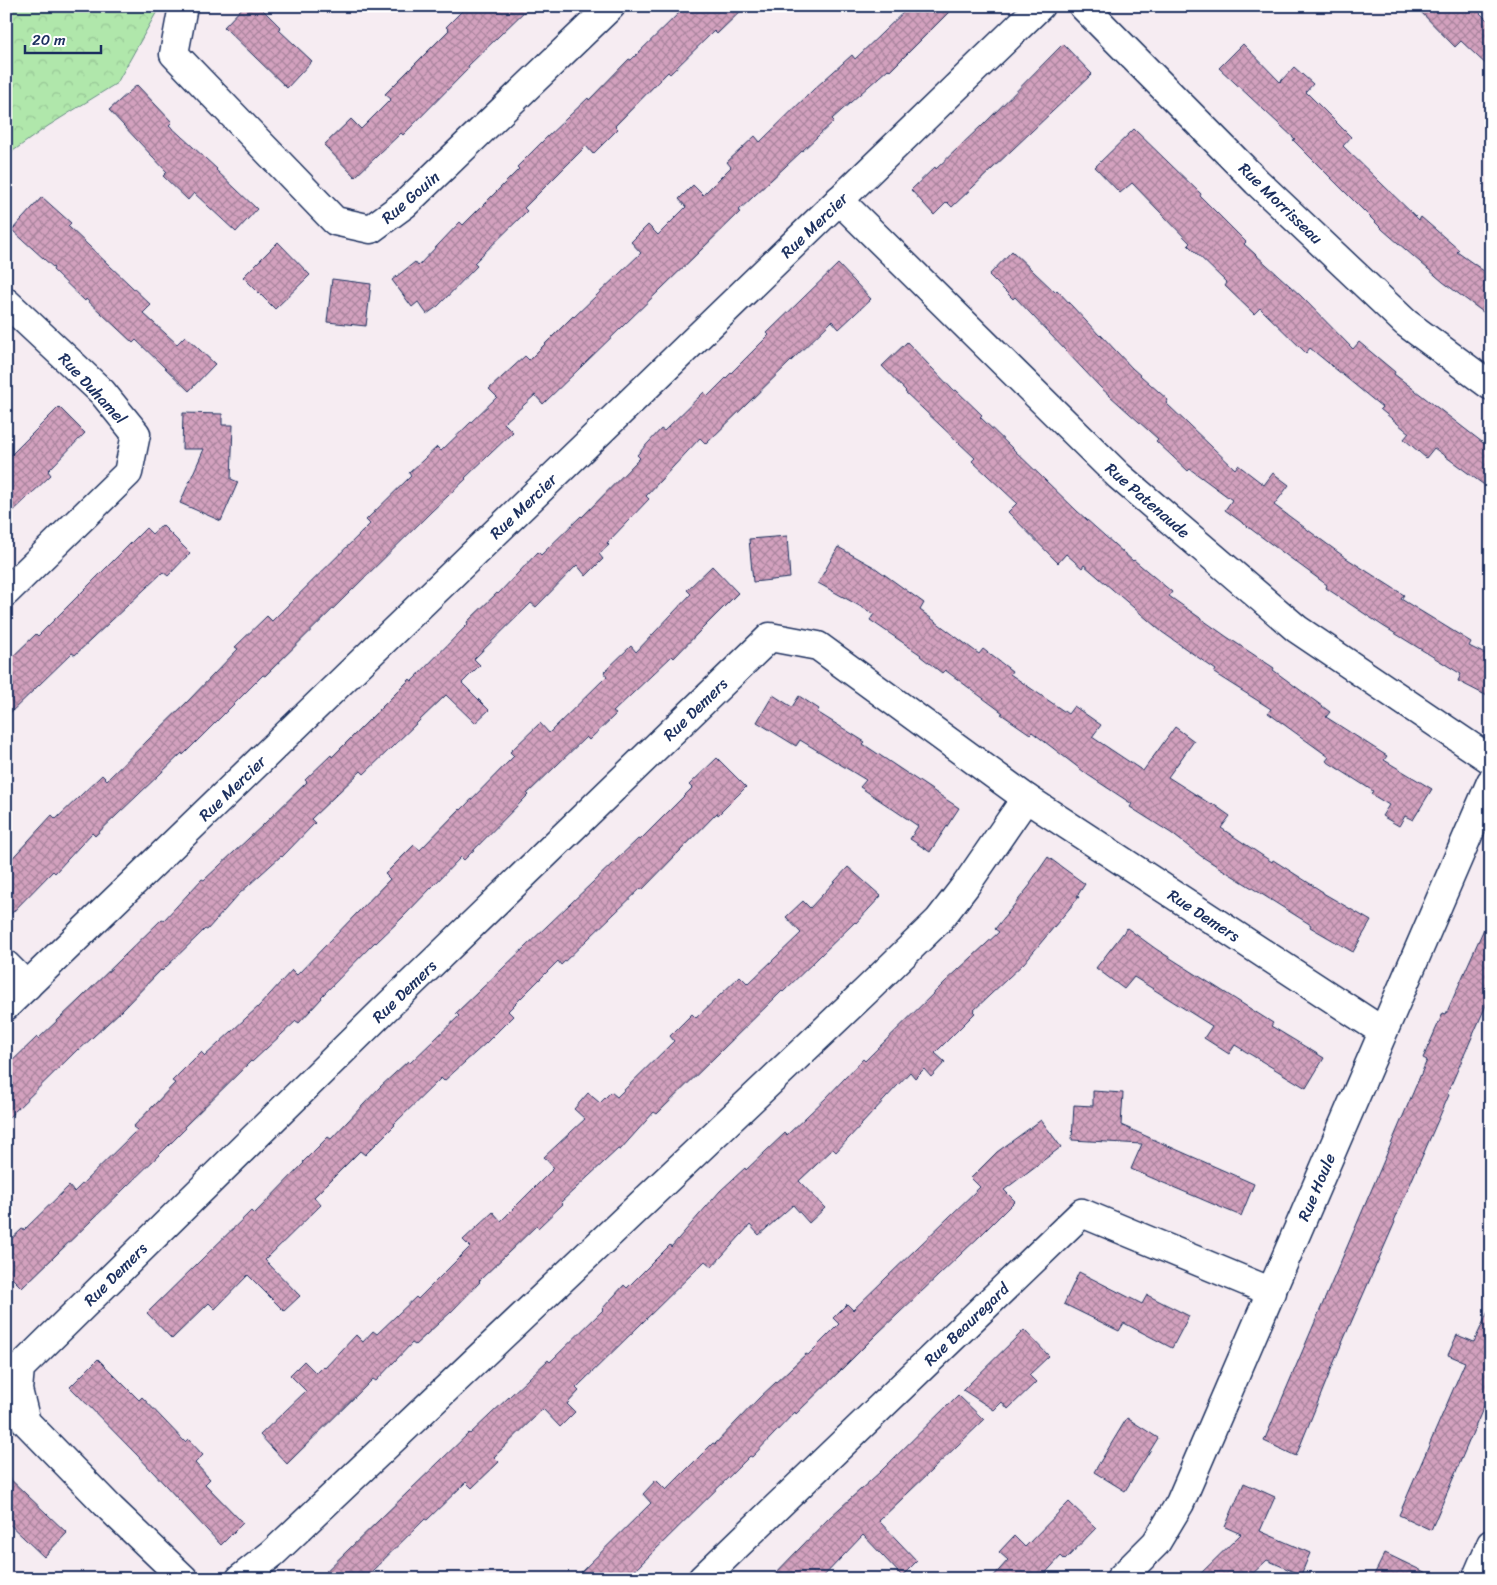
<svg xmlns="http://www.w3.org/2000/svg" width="1497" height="1585" font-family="Sriracha,sans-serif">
  <defs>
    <pattern id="forest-crowns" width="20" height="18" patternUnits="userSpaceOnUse" patternTransform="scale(1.25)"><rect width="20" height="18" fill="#b0e7ab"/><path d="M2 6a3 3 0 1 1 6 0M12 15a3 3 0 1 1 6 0" fill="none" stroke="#97c696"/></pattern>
    <pattern id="building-cross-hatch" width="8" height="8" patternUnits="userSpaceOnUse" patternTransform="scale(1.25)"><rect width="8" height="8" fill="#d3a1be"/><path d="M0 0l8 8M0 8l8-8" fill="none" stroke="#aa849e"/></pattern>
  </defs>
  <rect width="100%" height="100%" fill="#f6ecf2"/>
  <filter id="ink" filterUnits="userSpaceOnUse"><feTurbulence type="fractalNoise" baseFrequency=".02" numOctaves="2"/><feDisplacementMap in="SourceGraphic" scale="10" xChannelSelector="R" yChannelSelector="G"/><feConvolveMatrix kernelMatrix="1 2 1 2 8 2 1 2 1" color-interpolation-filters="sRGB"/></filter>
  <g filter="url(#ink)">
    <path fill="url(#forest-crowns)" stroke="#668b84" d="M6,6h154l-43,77 -69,43 -42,30z"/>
    <g fill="url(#building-cross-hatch)" stroke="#1b2f5e">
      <path d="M244,6h15l22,22 -2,2 33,31 -25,27 -63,-61z"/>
      <path d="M467,6h63l-62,60 1,2 -66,67 -2,-2 -46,44 -31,-32 27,-26 10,10 30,-30 -6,-5 64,-64 -3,-3z"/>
      <path d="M686,6h60l-29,28 -3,-3 -44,43 -2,-2 -53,54 3,3 -25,25 -7,-8 -62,62 3,3 -53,52 3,3 -39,40 -11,8 -9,-12 -6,5 -20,-27 23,-18 3,4 42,-44 3,3 56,-56 -2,-2 29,-29 42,-40 1,2 40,-41 2,1z"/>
      <path d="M910,6h45l-65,65 -2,-2 -56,50 2,2 -96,90 2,1 -197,192 -8,-9 -31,28 9,9 -48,46 1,1 -34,32 -167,165 -2,-1 -80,80 -1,-2 -87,83 -3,-3 -37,40 -2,-2 -47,48v-54l46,-50 4,4 46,-44 5,5 81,-79 50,-52 -3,-2 32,-31 5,5 98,-97 -4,-4 45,-44 -2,-3 28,-26 4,4 56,-54 -8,-8 36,-33 4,4 44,-44 1,1 67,-64 -10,-11 17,-17 10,10 28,-28 -7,-8 14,-14 10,10 28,-28 -4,-5 28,-26 5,6 54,-53 38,-34 3,4z"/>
      <path d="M1415,6h58l18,18v45l-30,-28 -6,6z"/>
      <path d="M1063,44l29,30 -140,133 -5,-5 -13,13 -23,-25 24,-23 1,2 45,-43v1z"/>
      <path d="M1243,44l37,38 14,-15 19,17 -7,8 45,45 -8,9 76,74 2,-3 38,33 -2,2 34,24v42l-48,-36 -60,-52 -90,-90 2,-1 -76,-71z"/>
      <path d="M137,85l35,37 -3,3 48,44 -1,1 41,39 -21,23 -42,-39 -6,7 -25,-24 4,-4 -58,-62z"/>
      <path d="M1134,129l67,65 -1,2 46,46 -2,2 57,52 52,53 6,-7 36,30 -1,2 97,75v41l-57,-42 -8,10 -22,-19 5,-6 -29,-24 2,-2 -72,-59 -4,5 -46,-45 -6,6 -29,-28 2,-3 -39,-38 2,-2 -58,-60 -12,10 -25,-26z"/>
      <path d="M42,197l29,26 -3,3 83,79 -8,8 34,31 8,-8 30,28 -26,27 -53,-51 -3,3 -47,-44 -1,2 -32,-31 1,-2 -42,-38z"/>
      <path d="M278,242l32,33 -35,34 -32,-32z"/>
      <path d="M1012,251l43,41 2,-2 43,46 1,-1 31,33 36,32 -2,3 69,66 3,-4 26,20 9,-12 16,12 -15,20 72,53 58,37 -3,4 70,43 -2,4 22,11v41l-33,-17 3,-7 -78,-48 -57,-38 1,-3 -102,-75 7,-10 -42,-31 -2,2 -32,-30 2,-2 -58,-52 -85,-90 -2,2 -24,-24z"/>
      <path d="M838,264l33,35 -32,30 -7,-8 -126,123 -6,-6 -54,58 3,3 -42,44 2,2 -10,9 4,5 -17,17 -9,-11 -41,42 -5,-4 -57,56 6,6 -18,18 27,27 -14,13 -29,-28 -82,79 -3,-3 -50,48 4,4 -33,34 -1,-1 -42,38 -32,36 -2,-1 -43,42 -1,-1 -40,41 -42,39 -1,-1 -72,71v-53l31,-30 1,2 42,-40 82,-80 2,1 38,-41 2,1 59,-55 44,-43 -2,-2 26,-25 1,2 78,-78 2,2 56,-57 -1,-2 30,-29 1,1 40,-42 3,3 40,-39 1,1 58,-59 -3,-3 24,-26 3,2 40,-39 4,4 61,-61 -2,-2z"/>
      <path d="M332,279l39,5 -5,42 -39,-4z"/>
      <path d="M907,342l47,49 2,-1 26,25 -2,2 97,94 56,50 1,-1 38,32 -3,4 58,41 47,31 -1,2 57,42 -4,5 61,39 -3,4 48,29 -19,31 -8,-4 -6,10 -17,-10 7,-11 -18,-11 2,-3 -47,-30 3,-4 -61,-44 3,-4 -57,-36 2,-3 -54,-38 -78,-67 -2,3 -16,-14 -8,9 -50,-51 9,-9 -45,-42 3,-3 -70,-66 1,-1 -24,-25z"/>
      <path d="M59,407l26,26 -37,38 3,4 -45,43v-58z"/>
      <path d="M183,413l39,1v11h11l-2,54 7,3 -17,39 -41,-18 24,-54h-22z"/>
      <path d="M162,525l28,28 -22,23 -5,-4 -88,83 -3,-2 -66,64v-54l30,-29 2,2 108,-108 6,6z"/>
      <path d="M787,536l3,42 -37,4 -4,-43z"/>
      <path d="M838,547l36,20 50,36 -4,7 59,44 4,-5 29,22 -2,3 58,40 6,-8 27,19 -9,12 51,34 32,-44 19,14 -26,36 44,28 1,-1 17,12 -9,12 51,34 1,-2 50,32v1l48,28 -18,31 -43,-25 1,-2 -110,-69 -30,-23 -41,-26 2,-3 -44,-29 -56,-43 -2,2 -29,-20 2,-1 -58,-43 -3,3 -22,-17 1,-1 -51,-35 4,-6 -56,-31z"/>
      <path d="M712,566l26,27 -39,39 -25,26 -2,-2 -59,56 3,2 -27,26 -3,-3 -59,57 1,1 -64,65 -3,-3 -58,60 -27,26 -1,-1 -54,55 1,1 -23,25 -3,-2 -44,41 -1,-1 -67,66 2,1 -25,25 -139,135 -16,-16v-28l16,-15 2,1 45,-44 5,6 63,-62 -4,-3 42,-44 -3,-2 29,-29 4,4 54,-50 33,-36 5,5 93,-96 -5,-5 29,-29 6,5 40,-41 1,1 53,-54 -4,-4 30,-29 9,10 58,-57 -3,-4 27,-26 5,6 55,-58 -4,-4z"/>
      <path d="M773,695l19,12 7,-11 20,13 -2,3 48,30 -2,2 96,64 -29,44 -20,-13 8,-13 -58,-39 6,-7 -66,-40 -4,6 -39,-24z"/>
      <path d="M717,758l29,29 -28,28 -1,-2 -75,77 -1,-2 -80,77 -3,-4 -50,50 5,5 -27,27 -42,38 -3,-3 -47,46 1,1 -30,30 -5,-4 -46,46 7,8 -56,55 35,36 -16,15 -36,-36 -33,34 -6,-6 -37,36 -25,-26 104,-102 3,3 50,-51 -1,-1 25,-25 3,2 49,-52 28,-26 2,2 49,-47 -3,-3 182,-174 2,1 52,-52 -3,-3z"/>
      <path d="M1048,857l37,27 -8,12 2,1 -55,66 -51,48 2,2 -40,40 10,9 -14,15 -7,-8 -9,9 -5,-6 -74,80 -3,-3 -34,32 26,27 -16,15 -16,-18 -34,30 -9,-10 -38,42 -7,-6 -129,127 3,3 -12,13 8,8 -15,15 -17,-18 -49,48 5,5 -27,26 -6,-6 -39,38 -2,-1 -61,60h-46l151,-146 1,1 78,-74 2,2 53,-52 -1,-1 22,-24 3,3 43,-43 1,2 49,-56 25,-23 1,2 39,-37 2,2 39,-37 37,-39 2,2 80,-79 54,-50 -4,-3 36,-45 -1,-1z"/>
      <path d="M848,867l33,29 -25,27 -1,-1 -72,70 -1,-1 -125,123 -3,-2 -34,38 -2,-1 -57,53 2,2 -25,24 -2,-2 -57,55 1,1 -29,30 -36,33 -3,-2 -36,38 -3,-2 -86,85 -27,-29 46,-44 -16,-16 14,-14 12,12 7,-7 2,2 31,-33 7,7 10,-11 4,3 39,-37 2,2 52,-52 -7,-7 30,-28 8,9 53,-53 -10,-11 41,-38 -11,-10 14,-16 12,10 11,-11 6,5 57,-56 -4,-5 22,-22 4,4 44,-42 8,8 53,-51 -15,-16 17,-16 7,7z"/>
      <path d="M1491,913v81l-44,100 2,1 -55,126 1,1 -56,128 -43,106 -32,-15 163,-381 -4,-2 20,-45 3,1z"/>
      <path d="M1127,928l29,21 117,74 -2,3 53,32 -18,30 -71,-43 -6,9 -25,-16 8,-12 -78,-49 -10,12 -28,-21z"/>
      <path d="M1093,1091l30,2 -2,32 133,59 -13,32 -110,-47 11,-25 -70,-4 2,-35 19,1z"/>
      <path d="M1041,1120l20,27 -57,43 11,11 -34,34 -104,99 -34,34 -47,46 -1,-2 -43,45 -2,-1 -124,123h-52l77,-76 -8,-9 13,-14 10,10 47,-47 2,1 44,-46 47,-44 2,1 31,-31 -6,-6 14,-14 6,6 127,-123 -9,-9 26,-26z"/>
      <path d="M1079,1272l63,32 5,-9 42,21 -17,32 -48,-25 -5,8 -55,-27z"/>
      <path d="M1491,1305v85l-60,140 -32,-15 66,-153 -17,-7 9,-20 17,7z"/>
      <path d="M1024,1330l25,26 -20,19 7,7 -28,27 -6,-7 -8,8 -31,-20z"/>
      <path d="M98,1359l41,41 3,-3 43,45 3,-3 15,16 -8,8 15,16 -5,5 38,39 -22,22 -83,-89 -68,-69z"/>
      <path d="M958,1395l26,25 -105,101 38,40 -15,15 -39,-41 -42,44h-51l60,-62 50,-45z"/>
      <path d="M1127,1418l31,20 -33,53 -31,-19z"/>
      <path d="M6,1475l61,58 -23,24 -38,-36z"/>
      <path d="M1244,1483l31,14 -15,34 50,22 -9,22 -34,-15 -20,19h-52l46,-45 -16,-7z"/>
      <path d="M1069,1502l27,26 -31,32 -4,-4 -21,23h-49l17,-19 -9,-8 15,-16 11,11z"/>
      <path d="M1385,1553l54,26h-67z"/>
    </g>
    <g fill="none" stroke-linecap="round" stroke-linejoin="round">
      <defs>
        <g id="minor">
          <path d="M183,6l-9,48 161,167 36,8 34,-25 206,-198"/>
          <path d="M1083,6l174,176 149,141 85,63"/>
          <path d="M839,200l280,276 178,153 194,131"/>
          <path d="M6,302l96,90 34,42 -8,39 -122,119"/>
          <path d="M6,965l21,21"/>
          <path d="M6,1006l1034,-1000"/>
          <path d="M184,1579l-73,-70 -85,-87 -8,-32 2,-22 369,-363 381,-368 48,9 208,152 356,233"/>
          <path d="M240,1579l33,-26 593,-562 73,-71 27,-35 60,-87"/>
          <path d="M702,1579l380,-366 190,79"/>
          <path d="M1120,1579l36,-36 24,-40 311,-721"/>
          <path d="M1476,1579l15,-35"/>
        </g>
      </defs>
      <use href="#minor" stroke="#1b2f5e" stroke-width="31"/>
      <use href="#minor" stroke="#fff" stroke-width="28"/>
    </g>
  </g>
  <g text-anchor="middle" stroke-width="4.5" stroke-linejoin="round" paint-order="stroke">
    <g font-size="16" fill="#1b2f5e" stroke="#fff">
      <text transform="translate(410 197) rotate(-41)" y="6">Rue Gouin</text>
      <text transform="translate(1281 203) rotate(44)" y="6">Rue Morrisseau</text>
      <text transform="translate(814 225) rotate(-44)" y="6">Rue Mercier</text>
      <text transform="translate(93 388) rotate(47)" y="6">Rue Duhamel</text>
      <text transform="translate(1148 500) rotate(41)" y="6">Rue Patenaude</text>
      <text transform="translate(523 506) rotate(-44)" y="6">Rue Mercier</text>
      <text transform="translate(695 709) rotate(-44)" y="6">Rue Demers</text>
      <text transform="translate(232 788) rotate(-44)" y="6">Rue Mercier</text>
      <text transform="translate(1204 915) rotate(33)" y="6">Rue Demers</text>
      <text transform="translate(404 991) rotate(-44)" y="6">Rue Demers</text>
      <text transform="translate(1316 1187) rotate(-67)" y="6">Rue Houle</text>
      <text transform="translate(115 1274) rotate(-45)" y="6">Rue Demers</text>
      <text transform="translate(966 1324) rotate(-44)" y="6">Rue Beauregard</text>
    </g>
  </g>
  <rect width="1497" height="1585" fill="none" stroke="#fff" stroke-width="25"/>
  <rect x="12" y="12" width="1472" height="1560" fill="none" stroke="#1b2f5e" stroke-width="2" filter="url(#ink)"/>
  <path d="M25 45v8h76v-8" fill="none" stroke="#1b2f5e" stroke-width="2.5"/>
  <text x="32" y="45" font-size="15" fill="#1b2f5e" stroke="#ffffff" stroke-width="4" paint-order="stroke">20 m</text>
</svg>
